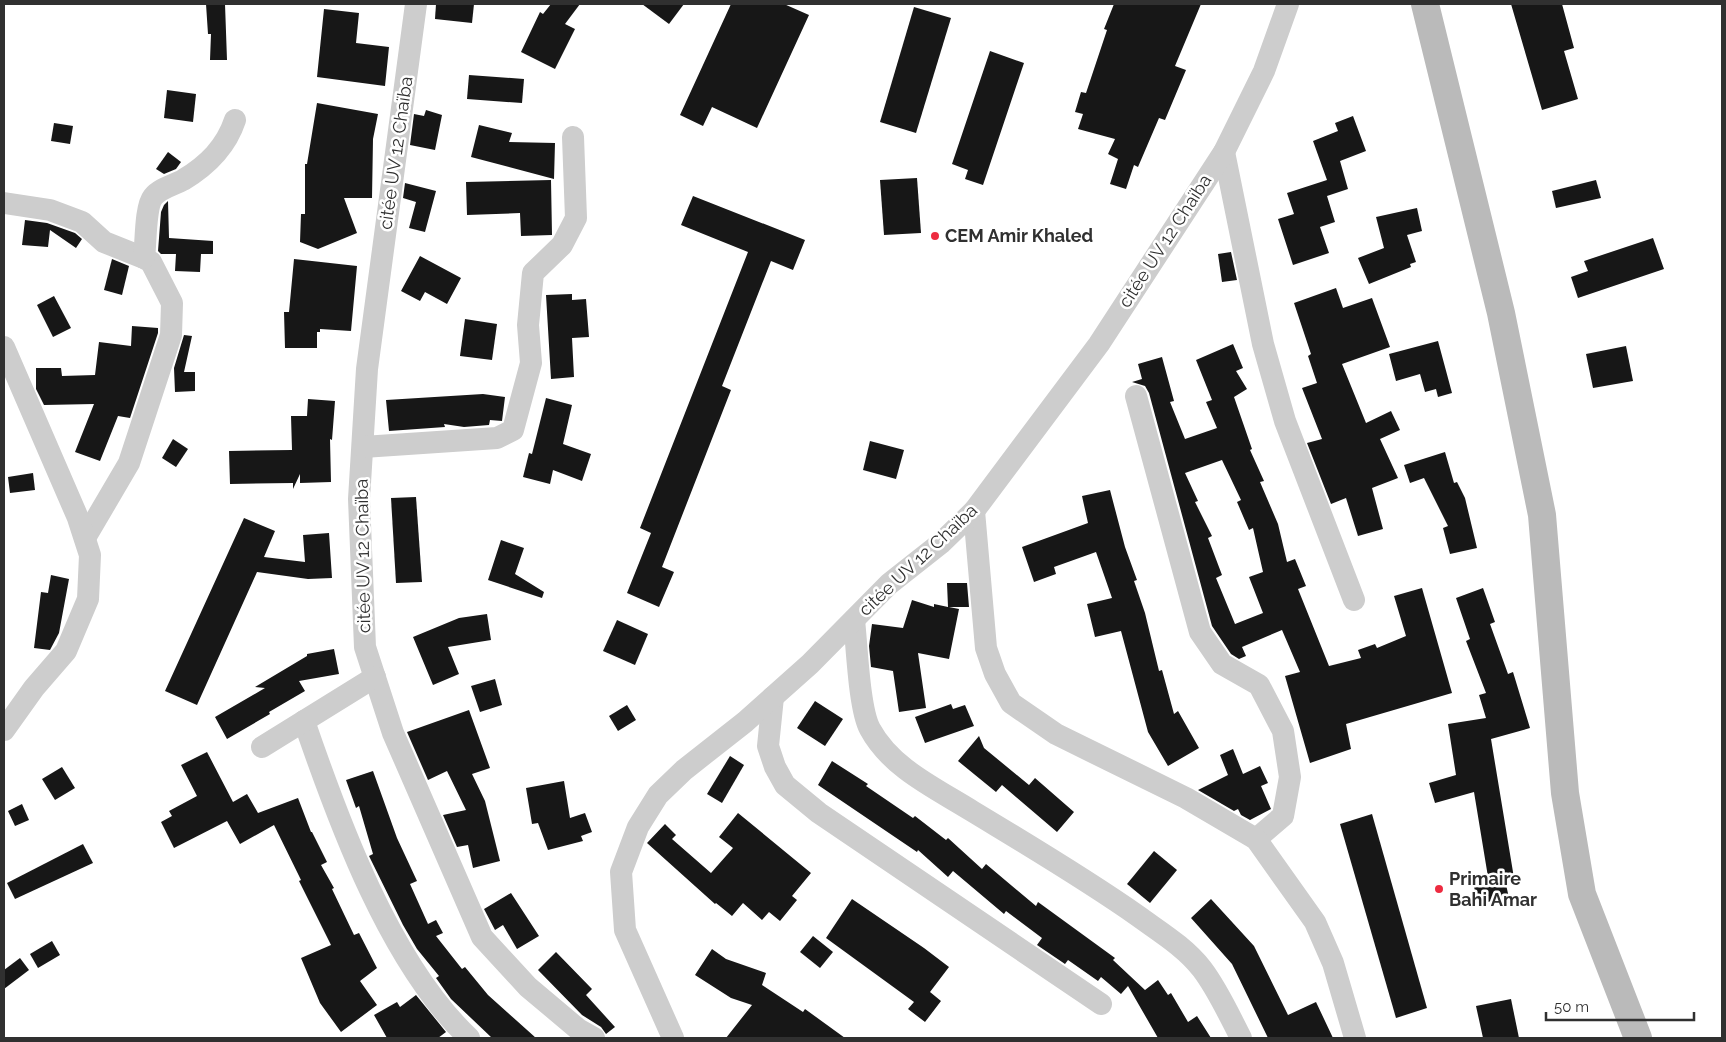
<svg xmlns="http://www.w3.org/2000/svg" width="1726" height="1042" font-family="Raleway,sans-serif">
  <rect width="100%" height="100%" fill="#fff"/>
  <g fill="#171717" fill-rule="evenodd">
    <path d="M206,4h19l2,56h-17l1,-26h-3z"/>
    <path d="M436,4h38l-2,19 -37,-4z"/>
    <path d="M551,4h29l-15,20 10,5 -20,40 -34,-17 19,-40 3,2z"/>
    <path d="M642,4h42l-15,20z"/>
    <path d="M731,4h53l25,11 -52,113 -45,-21 -9,19 -23,-11z"/>
    <path d="M1114,4h87l-26,62 11,4 -21,50 -6,-2 -21,49 -4,-2 -8,24 -16,-5 8,-25 -10,-5 7,-15 -37,-10 5,-15 -8,-2 6,-20 5,1 21,-63 -3,-1z"/>
    <path d="M1511,4h51l12,44 -10,3 14,48 -36,11z"/>
    <path d="M914,7l37,11 -35,115 -36,-11z"/>
    <path d="M324,9l35,4 -3,30 33,4 -4,39 -68,-9z"/>
    <path d="M990,51l34,12 -41,122 -18,-6 3,-9 -16,-6z"/>
    <path d="M469,75l55,4 -2,24 -55,-4z"/>
    <path d="M167,90l29,4 -3,28 -29,-4z"/>
    <path d="M317,103l61,11 -5,25 -1,59h-28l13,35 -39,16 -18,-7 1,-28h4v-50h2z"/>
    <path d="M426,110l16,5 -7,35 -25,-5 4,-31 10,2z"/>
    <path d="M1353,116l13,35 -26,10 8,28 -21,7 8,26 -15,5 9,26 -36,12 -15,-46 16,-5 -7,-21 40,-13 -14,-39 25,-10 -3,-8z"/>
    <path d="M54,123l19,3 -3,18 -19,-3z"/>
    <path d="M479,125l33,8 -3,9 46,1 -1,36 -83,-22z"/>
    <path d="M168,152l13,10 -5,7 -12,5 -8,-5z"/>
    <path d="M917,178l4,55 -37,2 -4,-55z"/>
    <path d="M551,180l1,55 -31,1 -1,-23 -53,2 -1,-33z"/>
    <path d="M1596,180l5,18 -45,10 -4,-17z"/>
    <path d="M405,183l31,8 -11,41 -16,-4 7,-26 -13,-4z"/>
    <path d="M693,196l112,44 -12,30 -22,-9 -49,125 9,4 -69,177 12,5 -15,35 -32,-14 24,-60 -11,-5 108,-276 -67,-27z"/>
    <path d="M168,201l1,37 44,3v13h-12l-1,18 -25,-1 1,-17h-15l-3,-3 3,-39 3,-7z"/>
    <path d="M1417,208l5,23 -15,4 9,27 -6,2 1,3 -42,17 -11,-26 26,-10 -8,-31z"/>
    <path d="M25,220l22,3 28,10 7,6 -6,9 -26,-18 -2,17 -26,-2z"/>
    <path d="M1653,238l11,31 -86,29 -7,-21 17,-6 -4,-10z"/>
    <path d="M1231,252l6,28 -15,2 -4,-28z"/>
    <path d="M420,256l41,22 -14,26 -22,-12 -5,9 -19,-10z"/>
    <path d="M112,259l17,7 -7,29 -18,-5z"/>
    <path d="M294,259l63,7 -6,65 -31,-2v3h-3v16h-32l-1,-36h5z"/>
    <path d="M1336,288l7,20 29,-10 18,49 -48,17 24,59 25,-12 9,19 -20,9 18,39 -26,10 11,41 -25,7 -12,-38 -15,6 -24,-61 15,-4 -20,-51 15,-5 -9,-27 3,-2 -17,-51z"/>
    <path d="M572,294v6l14,-1 3,38 -17,1 2,39 -23,2 -5,-84z"/>
    <path d="M54,296l17,32 -18,9 -16,-32z"/>
    <path d="M465,319l32,5 -5,36 -32,-4z"/>
    <path d="M132,326l26,2v5l-28,85 -12,-2 -18,45 -25,-9 19,-48 -50,1 -8,-16v-21h25l1,8 33,-1 4,-33 32,4z"/>
    <path d="M184,335l8,1 -8,36h11v19l-20,1 -1,-24z"/>
    <path d="M1438,341l14,52 -14,4 -2,-8 -11,3 -5,-18 -24,7 -7,-27z"/>
    <path d="M1233,344l10,24 -7,3 11,18 -13,8 18,52 -2,1 14,31 -4,1 18,42 9,38 8,-3 11,27 -8,3 31,77 32,-8 -3,-8 17,-6 2,4 29,-12 -12,-40 28,-8 30,105 -106,31 5,25 -41,14 -25,-87 15,-4 -18,-42 -40,17 4,9 -7,3 -8,-5 -19,-28 -63,-233 -4,-7 -13,-4 10,-3 -4,-15 24,-7 12,44 -4,1 15,37 32,-11 -11,-26 6,-2 -16,-40zM1222,460l19,40 -4,2 12,28 4,-2 10,44 -14,5 14,36 -28,11 -19,-46 6,-3 -14,-37 4,-2 -17,-34 3,-1 -13,-28z"/>
    <path d="M1626,346l7,35 -40,7 -7,-34z"/>
    <path d="M483,394l22,3 -3,24 -12,-1 -1,5 -25,2 -20,-3 1,3 -56,4 -3,-31z"/>
    <path d="M546,398l26,7 -9,39 28,10 -9,27 -29,-11 -3,14 -27,-7 6,-24 3,1z"/>
    <path d="M308,399l27,2 -3,39 -2,-1 1,43 -31,1v-9l-7,15v-6l-63,1 -1,-33 63,-1 -1,-34h16z"/>
    <path d="M173,439l15,10 -12,18 -14,-9z"/>
    <path d="M870,441l34,9 -8,29 -33,-9z"/>
    <path d="M1445,452l9,31 3,-1 8,16 12,50 -27,6 -7,-26 5,-2 -24,-48 -14,5 -6,-18z"/>
    <path d="M33,473l2,17 -25,3 -2,-16z"/>
    <path d="M1110,490l15,57 12,33 -3,1 11,32 14,58 3,-1 12,44 4,-3 21,37 -31,18 -20,-34 -27,-101 -26,6 -8,-33 25,-6 -16,-46 -42,15 2,7 -22,8 -12,-35 66,-24 -6,-27z"/>
    <path d="M416,497l6,85 -26,1 -5,-85z"/>
    <path d="M244,518l31,13 -11,26 41,5 -2,-27 26,-2 3,45 -24,1 -51,-7 -60,133 -32,-14z"/>
    <path d="M501,540l23,8 -9,26 29,18 -2,6 -54,-18z"/>
    <path d="M51,575l18,4 -10,54 -9,17 -16,-2 7,-56 7,1z"/>
    <path d="M947,583h20l2,24h-20l10,2 -10,50 -31,-6 8,55 -27,4 -6,-41 -22,-4 -2,-21 3,-22 31,4 9,-28 22,7v-3l14,3z"/>
    <path d="M1483,588l12,34 -5,2 18,50 5,-2 17,56 -39,11 23,139 -9,2 4,18 -32,6 -4,-24 15,-3 -14,-85 -39,11 -6,-20 27,-8 -8,-51 38,-6 -7,-23 7,-2 -20,-52 4,-2 -14,-41z"/>
    <path d="M487,614l4,26 -43,7 11,27 -26,11 -20,-48 46,-19z"/>
    <path d="M617,620l31,14 -13,31 -32,-14z"/>
    <path d="M334,649l5,25 -40,7 6,10 -36,21 1,2 -43,25 -12,-22 50,-29 -10,-1 52,-31v-2z"/>
    <path d="M495,679l7,26 -22,7 -9,-26z"/>
    <path d="M815,701l28,18 -18,27 -28,-18z"/>
    <path d="M951,704l2,5 12,-4 9,21 -49,17 -10,-26z"/>
    <path d="M627,705l9,15 -18,11 -9,-15z"/>
    <path d="M469,710l21,58 -18,6 13,27 15,60 -27,7 -5,-23 -11,2 -14,-32 23,-5 -19,-39 -19,9 -21,-48z"/>
    <path d="M979,736l5,12 45,37 6,-7 39,34 -17,20 -55,-47 -6,7 -38,-31z"/>
    <path d="M1233,749l10,25 17,-8 8,17 -7,3 10,23 -21,11 -9,-5 -3,-6 -4,2 -36,-21 30,-15 -8,-20z"/>
    <path d="M207,752l26,50 14,-8 11,19 40,-15 13,34h1l15,30 -6,3 13,23 -2,1 22,46 5,-2 18,35 -17,13 17,24 -36,27 -21,-29 -19,-45 30,-13 -32,-64 2,-1 -27,-55 -34,19 -13,-23 -53,27 -13,-26 11,-6 -3,-5 28,-15 -16,-31z"/>
    <path d="M730,756l14,9 -22,38 -15,-9z"/>
    <path d="M832,761l36,23 -2,2 47,32 2,-2 31,24 2,-2 34,31 4,-5 50,42 2,-4 77,56 -2,2 32,30 13,-10 10,15 3,-2 17,29 9,-6 14,22h-53l-30,-52 -7,8 -20,-17 -3,4 -30,-21 -3,4 -28,-19 5,-7 -36,-27 -2,3 -51,-43 -5,6 -30,-27 -1,2 -99,-67z"/>
    <path d="M62,767l13,21 -20,12 -13,-21z"/>
    <path d="M373,771l24,67 20,43 -7,3 18,40 8,-4 7,13 -7,3 26,33 3,-2 23,28 48,43h-44l-41,-39 -15,-21 3,-2 -22,-27 -14,-24 -34,-69 4,-2 -14,-48 -3,2 -10,-28z"/>
    <path d="M564,781l6,37 15,-5 7,19 -11,4 2,5 -35,9 -10,-27 -6,1 -6,-36z"/>
    <path d="M22,804l7,16 -14,6 -7,-15z"/>
    <path d="M738,813l73,60 -19,23 5,4 -17,21 -11,-9 -7,8 -19,-17 -11,13 -16,-13 -1,1 -68,-61 18,-19 11,11 -4,4 39,34 22,-25 -14,-11z"/>
    <path d="M1372,814l55,194 -31,10 -56,-194z"/>
    <path d="M83,844l10,19 -78,36 -8,-16z"/>
    <path d="M1154,851l23,19 -27,33 -23,-19z"/>
    <path d="M511,893l28,43 -22,13 -14,-24 -8,5 -11,-21z"/>
    <path d="M852,899l72,49 25,19 -19,25 11,9 -16,21 -17,-13 6,-7 -88,-64z"/>
    <path d="M1211,899l43,47 34,69 28,-13 17,36h-65l-36,-74 -41,-46z"/>
    <path d="M813,936l20,16 -13,16 -20,-16z"/>
    <path d="M52,941l8,14 -22,13 -8,-14z"/>
    <path d="M712,949l14,10 40,14 -4,12 41,27 2,-3 40,29h-119l26,-33 -21,-7 -36,-23z"/>
    <path d="M556,952l36,37 -6,6 29,32 -9,7 -5,-7 -19,-12 -44,-45z"/>
    <path d="M20,958l9,12 -25,19v-19z"/>
    <path d="M416,995l30,37 -8,6h-51l-13,-23 23,-13 3,5z"/>
    <path d="M1511,999l8,39h-36l-7,-32z"/>
  </g>
  <g fill="none" stroke-linecap="round" stroke-linejoin="round">
    <g stroke="#cdcdcd" stroke-width="22">
      <path d="M416,4l-49,365 -8,130 6,148 28,86 89,204 46,50 50,42 16,9"/>
      <path d="M1224,152l39,192 22,77 69,179"/>
      <path d="M4,203l46,7 32,12 22,20 40,16 7,4 21,41 -1,32 -42,128 -44,75"/>
      <path d="M144,258c2,-14 1,-51 9,-61 7,-9 21,-12 30,-17 25,-15 43,-33 52,-60"/>
      <path d="M4,347l74,171 12,37 -2,44 -22,52 -32,37 -30,42"/>
      <path d="M1136,396l64,236 22,32 37,21 24,46 7,46 -7,39 -27,23"/>
      <path d="M363,447l134,-9 16,-8 18,-67 -3,-38 5,-52 29,-28 14,-27 -3,-81"/>
      <path d="M974,511l12,137 9,26 16,29 45,31 130,64 70,41 59,83 18,41 22,75"/>
      <path d="M854,620c3,26 5,89 16,109 21,39 65,59 102,82 56,34 112,67 166,105 22,16 47,31 64,53 16,21 27,46 39,69"/>
      <path d="M773,697l-5,49 7,21 10,18 34,28 282,191"/>
      <path d="M304,721c35,102 86,242 165,317"/>
      <path d="M262,747l113,-70"/>
      <path d="M673,1038l-48,-108 -4,-58 17,-45 20,-32 26,-25 61,-48 65,-58 79,-80 52,-41 33,-32 125,-167 125,-192 40,-81 24,-67"/>
    </g>
    <path stroke="#bababa" stroke-width="28" d="M1425,4l76,309 41,202 23,278 17,101 56,144"/>
  </g>
  <g fill="#ed2b40" stroke="#fff" stroke-width="2">
    <circle cx="935" cy="236" r="5"/>
    <circle cx="1439" cy="889" r="5"/>
  </g>
  <g text-anchor="middle" stroke-width="5" stroke-linejoin="round" paint-order="stroke">
    <g font-size="18" fill="#303030" stroke="#fff">
      <text transform="translate(396 153) rotate(-82)" y="6">citée UV 12 Chaïba</text>
      <text transform="translate(1165 241) rotate(-57)" y="6">citée UV 12 Chaïba</text>
      <text transform="translate(363 556) rotate(-91)" y="6">citée UV 12 Chaïba</text>
      <text transform="translate(918 560) rotate(-43)" y="6">citée UV 12 Chaïba</text>
    </g>
    <g font-size="18" font-weight="bold" fill="#303030" stroke="#fff" text-anchor="start">
      <text x="945" y="242">CEM Amir Khaled</text>
      <text x="1449" y="885">Primaire<tspan x="1449" dy="21">Bahi Amar</tspan></text>
    </g>
  </g>
  <rect width="1726" height="1042" fill="none" stroke="#303030" stroke-width="10"/>
  <path d="M1546 1012v8h148v-8" fill="none" stroke="#303030" stroke-width="2.5"/>
  <text x="1554" y="1012" font-size="15" fill="#303030" stroke="#ffffff" stroke-width="4" paint-order="stroke">50 m</text>
</svg>
